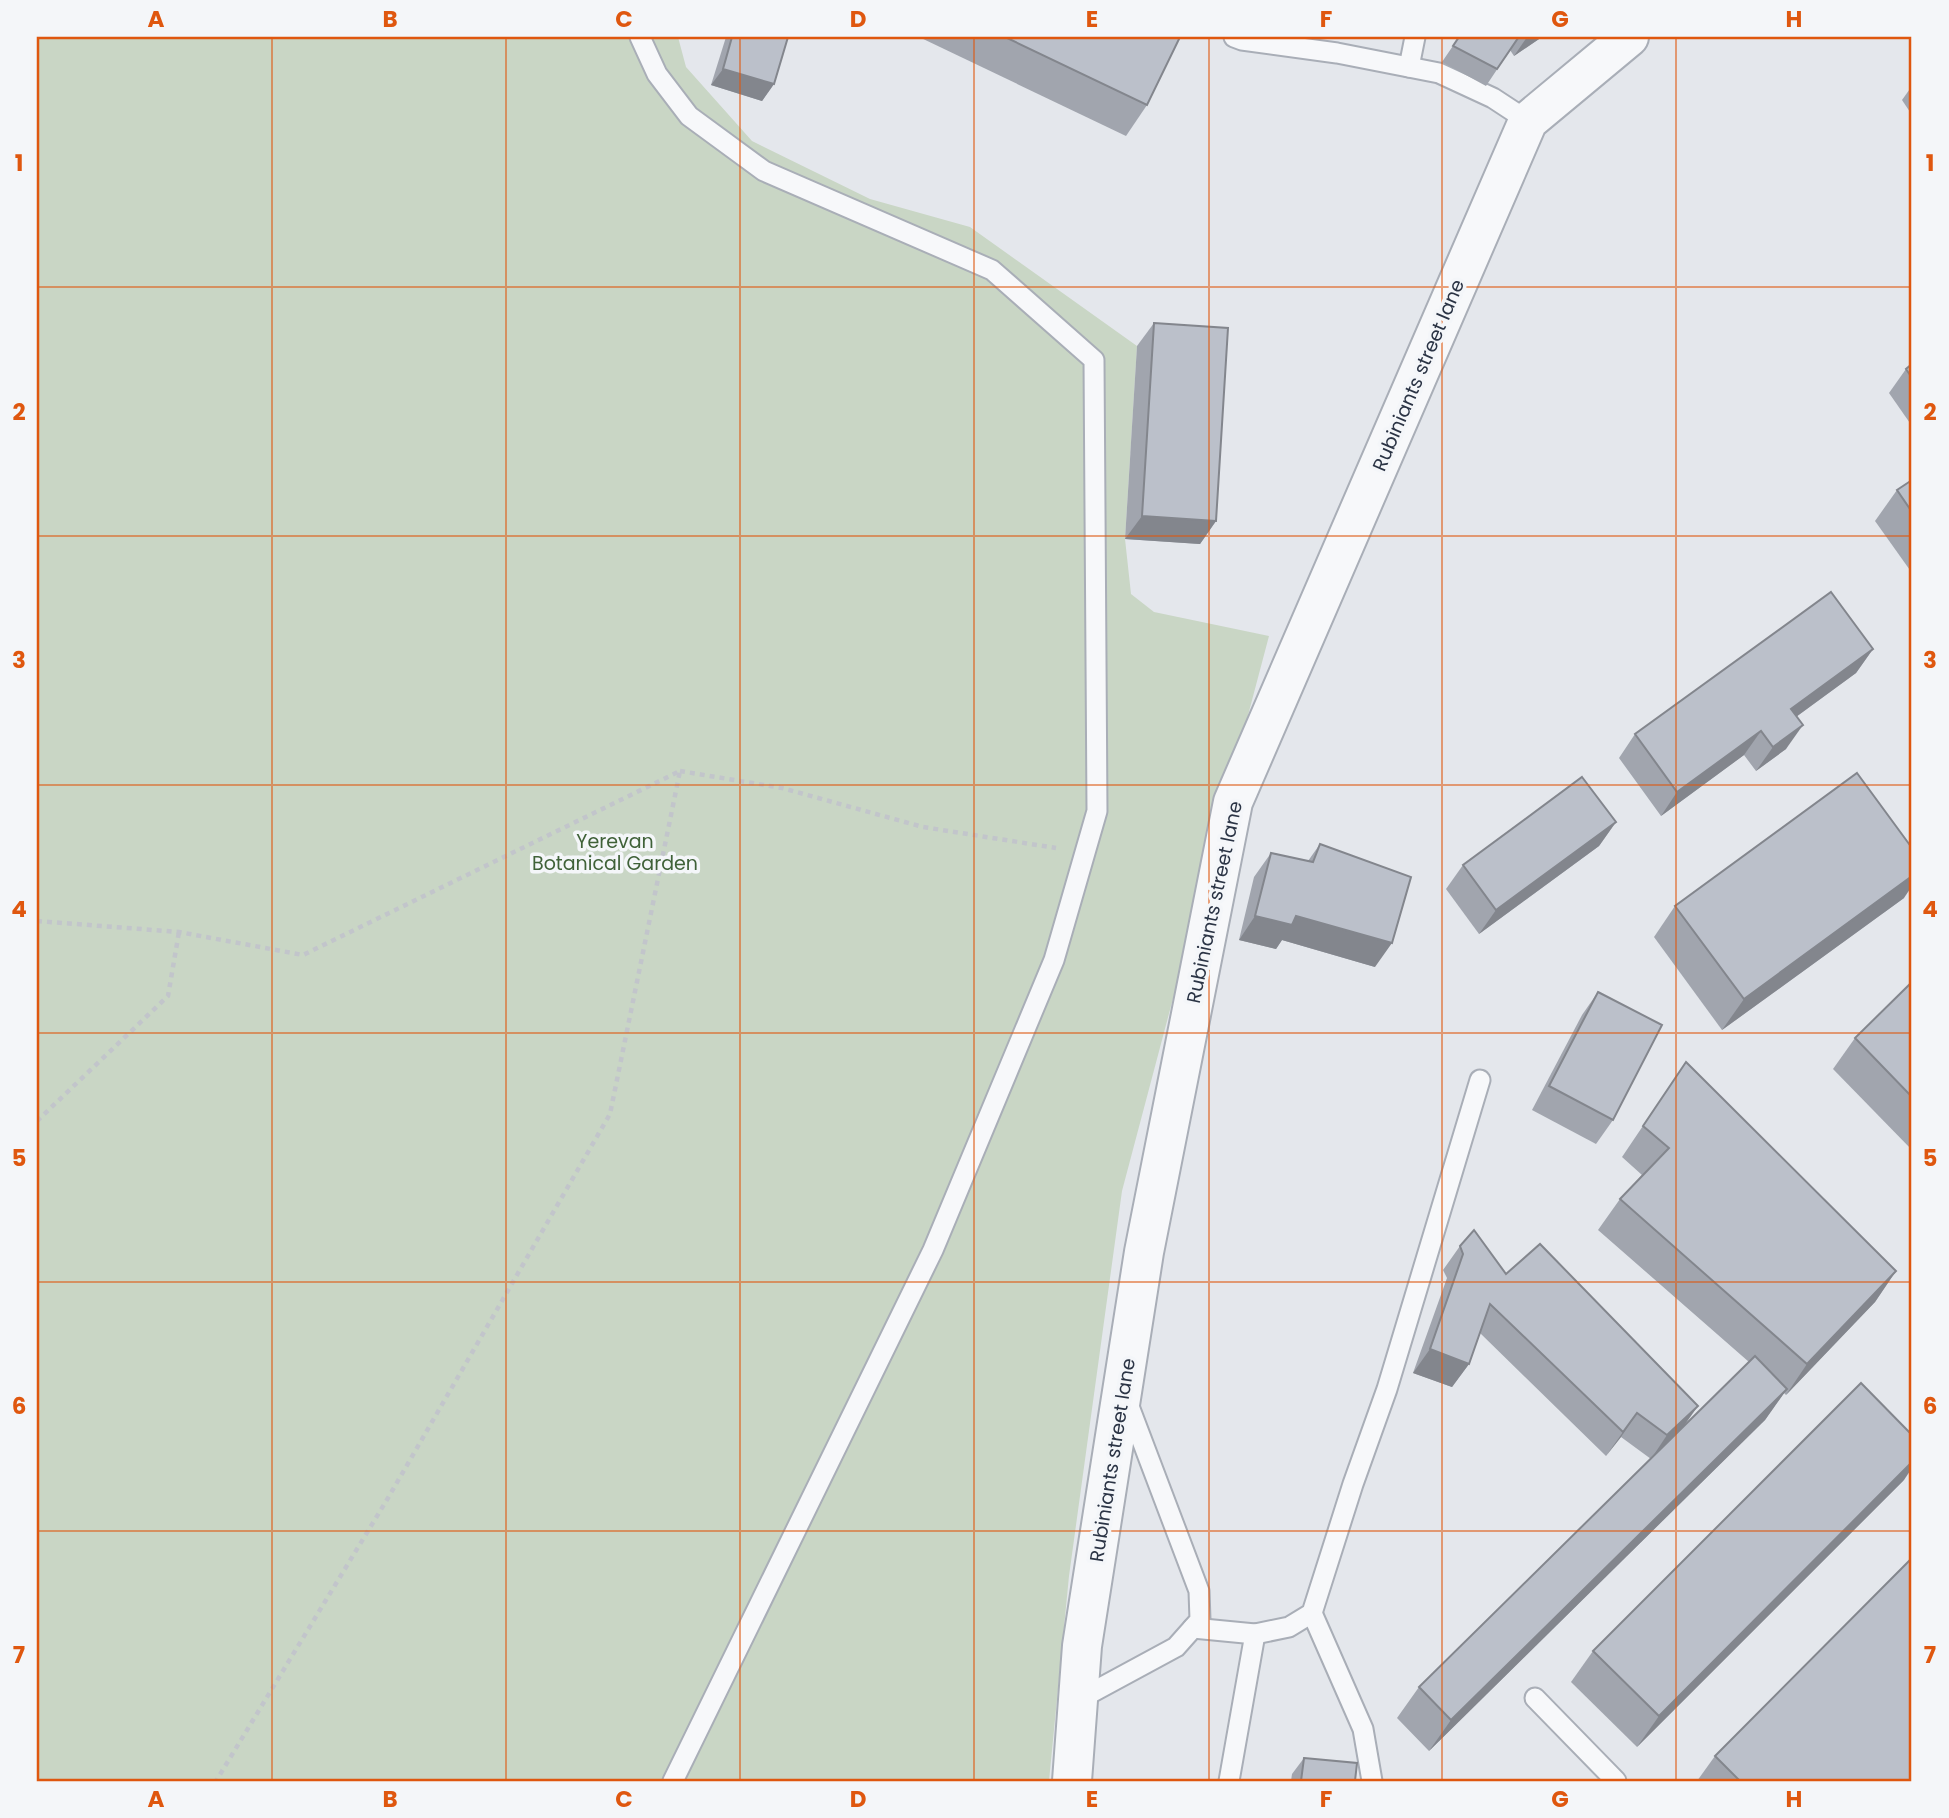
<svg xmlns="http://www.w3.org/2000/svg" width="1949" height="1818" font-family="Poppins,sans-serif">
  <rect width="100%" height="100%" fill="#e4e7ec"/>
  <path fill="#c9d6c5" d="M37,37h641l8,30 66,74 118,58 100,28 167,119 -12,193 6,55 23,18 115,24 -147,555 -53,385 -20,205h-1012z"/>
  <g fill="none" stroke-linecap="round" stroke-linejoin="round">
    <defs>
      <g id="service">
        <path d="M640,37l17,37 32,42 75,55 228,99 102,90 3,451 -43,149 -121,290 -260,531"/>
        <path d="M1234,37l8,3 95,13 102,20 54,25 35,23"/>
        <path d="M1409,67l6,-30"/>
        <path d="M1312,1613l51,116 9,52"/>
        <path d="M1193,1628l62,6 34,-7 23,-14 41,-129 34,-95 93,-309"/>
        <path d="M1535,1698l81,83"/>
        <path d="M1078,1700l98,-53 24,-27 -1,-29 -72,-190"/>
        <path d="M1229,1781l26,-147"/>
      </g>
      <path id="tertiary" d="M1072,1781l10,-135 62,-394 89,-450 295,-681 101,-84"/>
    </defs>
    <use href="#service" stroke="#a9aeb7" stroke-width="23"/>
    <use href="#tertiary" stroke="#a9aeb7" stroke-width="42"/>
    <g stroke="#c2c5cb" stroke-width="4.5" stroke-dasharray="5 5" stroke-linecap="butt">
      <path d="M680,771l102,17 141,39 133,21"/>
      <path d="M37,921l142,11 124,23 377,-184 -70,343 -222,384 -172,283"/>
      <path d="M37,1121l131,-125 11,-64"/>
    </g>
    <use href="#service" stroke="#f7f8fa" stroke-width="19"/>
    <use href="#tertiary" stroke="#f7f8fa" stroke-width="38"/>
  </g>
  <g fill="#a1a5ae">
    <path d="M726,37h62l-14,47 -12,17 -51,-16z"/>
    <path d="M919,37h261l-33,68 -21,31z"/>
    <path d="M1459,37h83l-28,19 -4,-6 -24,36 -44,-24z"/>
    <path d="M1912,86v29l-10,-15z"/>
    <path d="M1154,323l62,198 -16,23 -75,-5 12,-193z"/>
    <path d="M1912,364v62l-23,-33 17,-24z"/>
    <path d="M1912,480v93l-37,-52 22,-31z"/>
    <path d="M1873,649l-17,24 -60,44 -10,32 -30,22 -12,-16 -83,61 -42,-58 16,-24z"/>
    <path d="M1616,822l-17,24 -120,88 -33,-45 17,-24z"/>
    <path d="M1320,844l55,123 -93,-27 -6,9 -37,-9 15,-63 17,-24 37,8z"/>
    <path d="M1904,898l-182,132 -68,-93 21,-31z"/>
    <path d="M1912,982v168l-79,-81 22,-31z"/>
    <path d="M1598,992l15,128 -17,24 -64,-34 50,-95z"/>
    <path d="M1686,1062l210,209 -21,31 -89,93 -2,-2 -19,27 -336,331 -32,-33 22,-31 232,-228 -30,-22 -15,19 -126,-123 -11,31 -17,23 -39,-14 34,-95 -4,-8 17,-24 46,28 177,153 66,-65 -151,-132 22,-31 22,-24 -20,-18z"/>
    <path d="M1904,1480l-267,267 -66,-65 22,-31z"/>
    <path d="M1715,1756l197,25h-215z"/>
    <path d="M1304,1758l51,23h-64l1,-7z"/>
  </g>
  <g fill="#83868d">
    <path d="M1527,37h15l-28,19z"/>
    <path d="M723,69l51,15 -12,17 -51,-16z"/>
    <path d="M1142,516l74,5 -16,23 -75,-5z"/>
    <path d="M1873,649l-17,24 -82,60 17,-24z"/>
    <path d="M1803,725l-17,24 -30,22 17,-24z"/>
    <path d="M1761,731l-17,24 -83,61 16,-24z"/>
    <path d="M1616,822l-17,24 -120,88 17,-24z"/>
    <path d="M1912,876v10l-8,12 -182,132 22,-31z"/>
    <path d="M1255,916h41l96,27 -17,24 -93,-27 -6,9 -37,-9z"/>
    <path d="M1896,1271l-21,31 -89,93 21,-31z"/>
    <path d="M1430,1349l39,15 -17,23 -39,-14z"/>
    <path d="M1787,1389l-22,31 -336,331 22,-31z"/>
    <path d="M1698,1406l-17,24 -30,29 16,-24z"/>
    <path d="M1637,1413l-16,24 -15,19 17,-24z"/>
    <path d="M1912,1462v6l-8,12 -267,267 22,-31z"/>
  </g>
  <g fill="#bbc0ca" stroke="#83868d" stroke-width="2">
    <path d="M732,37h56l-14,47 -51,-15z"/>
    <path d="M1005,37h175l-33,68z"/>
    <path d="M1459,37h58l1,1 -21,31 -44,-23z"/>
    <path d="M1154,323l74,5 -12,193 -74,-5z"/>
    <path d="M1912,364v14l-6,-9z"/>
    <path d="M1912,480v32l-15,-22z"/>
    <path d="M1831,592l42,57 -82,60 12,16 -30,22 -12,-16 -84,61 -42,-58z"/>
    <path d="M1857,773l55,75v28l-168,123 -69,-93z"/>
    <path d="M1582,777l34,45 -120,88 -33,-45z"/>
    <path d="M1320,844l91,33 -19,66 -96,-27 -4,9 -37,-9 16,-63 42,9z"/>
    <path d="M1912,982v115l-57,-59z"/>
    <path d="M1598,992l64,33 -49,95 -64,-34z"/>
    <path d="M1686,1062l210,209 -89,93 -187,-165 49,-51 -26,-22z"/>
    <path d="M1474,1230l32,44 34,-30 158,162 -31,29 -30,-22 -14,19 -133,-128 -21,60 -39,-15 33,-95 -3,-8z"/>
    <path d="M1755,1356l32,33 -336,331 -32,-33z"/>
    <path d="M1861,1383l51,52v27l-253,254 -66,-65z"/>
    <path d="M1912,1558v223h-172l-25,-25z"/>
    <path d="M1304,1758l53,5 -2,18h-54z"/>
  </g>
  <path fill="none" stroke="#df570f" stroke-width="2" stroke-opacity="0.55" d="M272,37v1744M506,37v1744M740,37v1744M974,37v1744M1209,37v1744M1442,37v1744M1676,37v1744M37,287h1875M37,536h1875M37,785h1875M37,1033h1875M37,1282h1875M37,1531h1875"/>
  <g text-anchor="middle" stroke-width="7" stroke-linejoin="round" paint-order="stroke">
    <g font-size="19" fill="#2b3445" stroke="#f4f6f9">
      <text transform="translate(1418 375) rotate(-67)" y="7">Rubiniants street lane</text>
      <text transform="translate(1214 902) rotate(-78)" y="7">Rubiniants street lane</text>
      <text transform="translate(1112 1460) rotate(-81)" y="7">Rubiniants street lane</text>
    </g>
    <g font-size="19" fill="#3f6138" stroke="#f4f6f9">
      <text x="615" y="848">Yerevan<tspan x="615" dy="22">Botanical Garden</tspan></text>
    </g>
  </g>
  <rect width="1949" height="1818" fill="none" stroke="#f4f6f9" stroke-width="77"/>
  <rect x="38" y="38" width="1872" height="1742" fill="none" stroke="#df570f" stroke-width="2.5"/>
  <g font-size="23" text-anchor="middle" font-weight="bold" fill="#df570f">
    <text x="156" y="27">A</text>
    <text x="390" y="27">B</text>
    <text x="624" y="27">C</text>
    <text x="858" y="27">D</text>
    <text x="1092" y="27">E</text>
    <text x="1326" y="27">F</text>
    <text x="1560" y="27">G</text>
    <text x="1794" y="27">H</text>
    <text x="19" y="171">1</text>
    <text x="1930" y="171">1</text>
    <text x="19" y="420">2</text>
    <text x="1930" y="420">2</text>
    <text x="19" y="668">3</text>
    <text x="1930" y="668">3</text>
    <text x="19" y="917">4</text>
    <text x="1930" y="917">4</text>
    <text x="19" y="1166">5</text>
    <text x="1930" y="1166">5</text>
    <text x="19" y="1414">6</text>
    <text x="1930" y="1414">6</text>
    <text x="19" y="1663">7</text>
    <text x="1930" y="1663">7</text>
    <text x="156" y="1807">A</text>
    <text x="390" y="1807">B</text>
    <text x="624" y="1807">C</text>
    <text x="858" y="1807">D</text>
    <text x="1092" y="1807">E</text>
    <text x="1326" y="1807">F</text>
    <text x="1560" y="1807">G</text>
    <text x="1794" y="1807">H</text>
  </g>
</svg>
